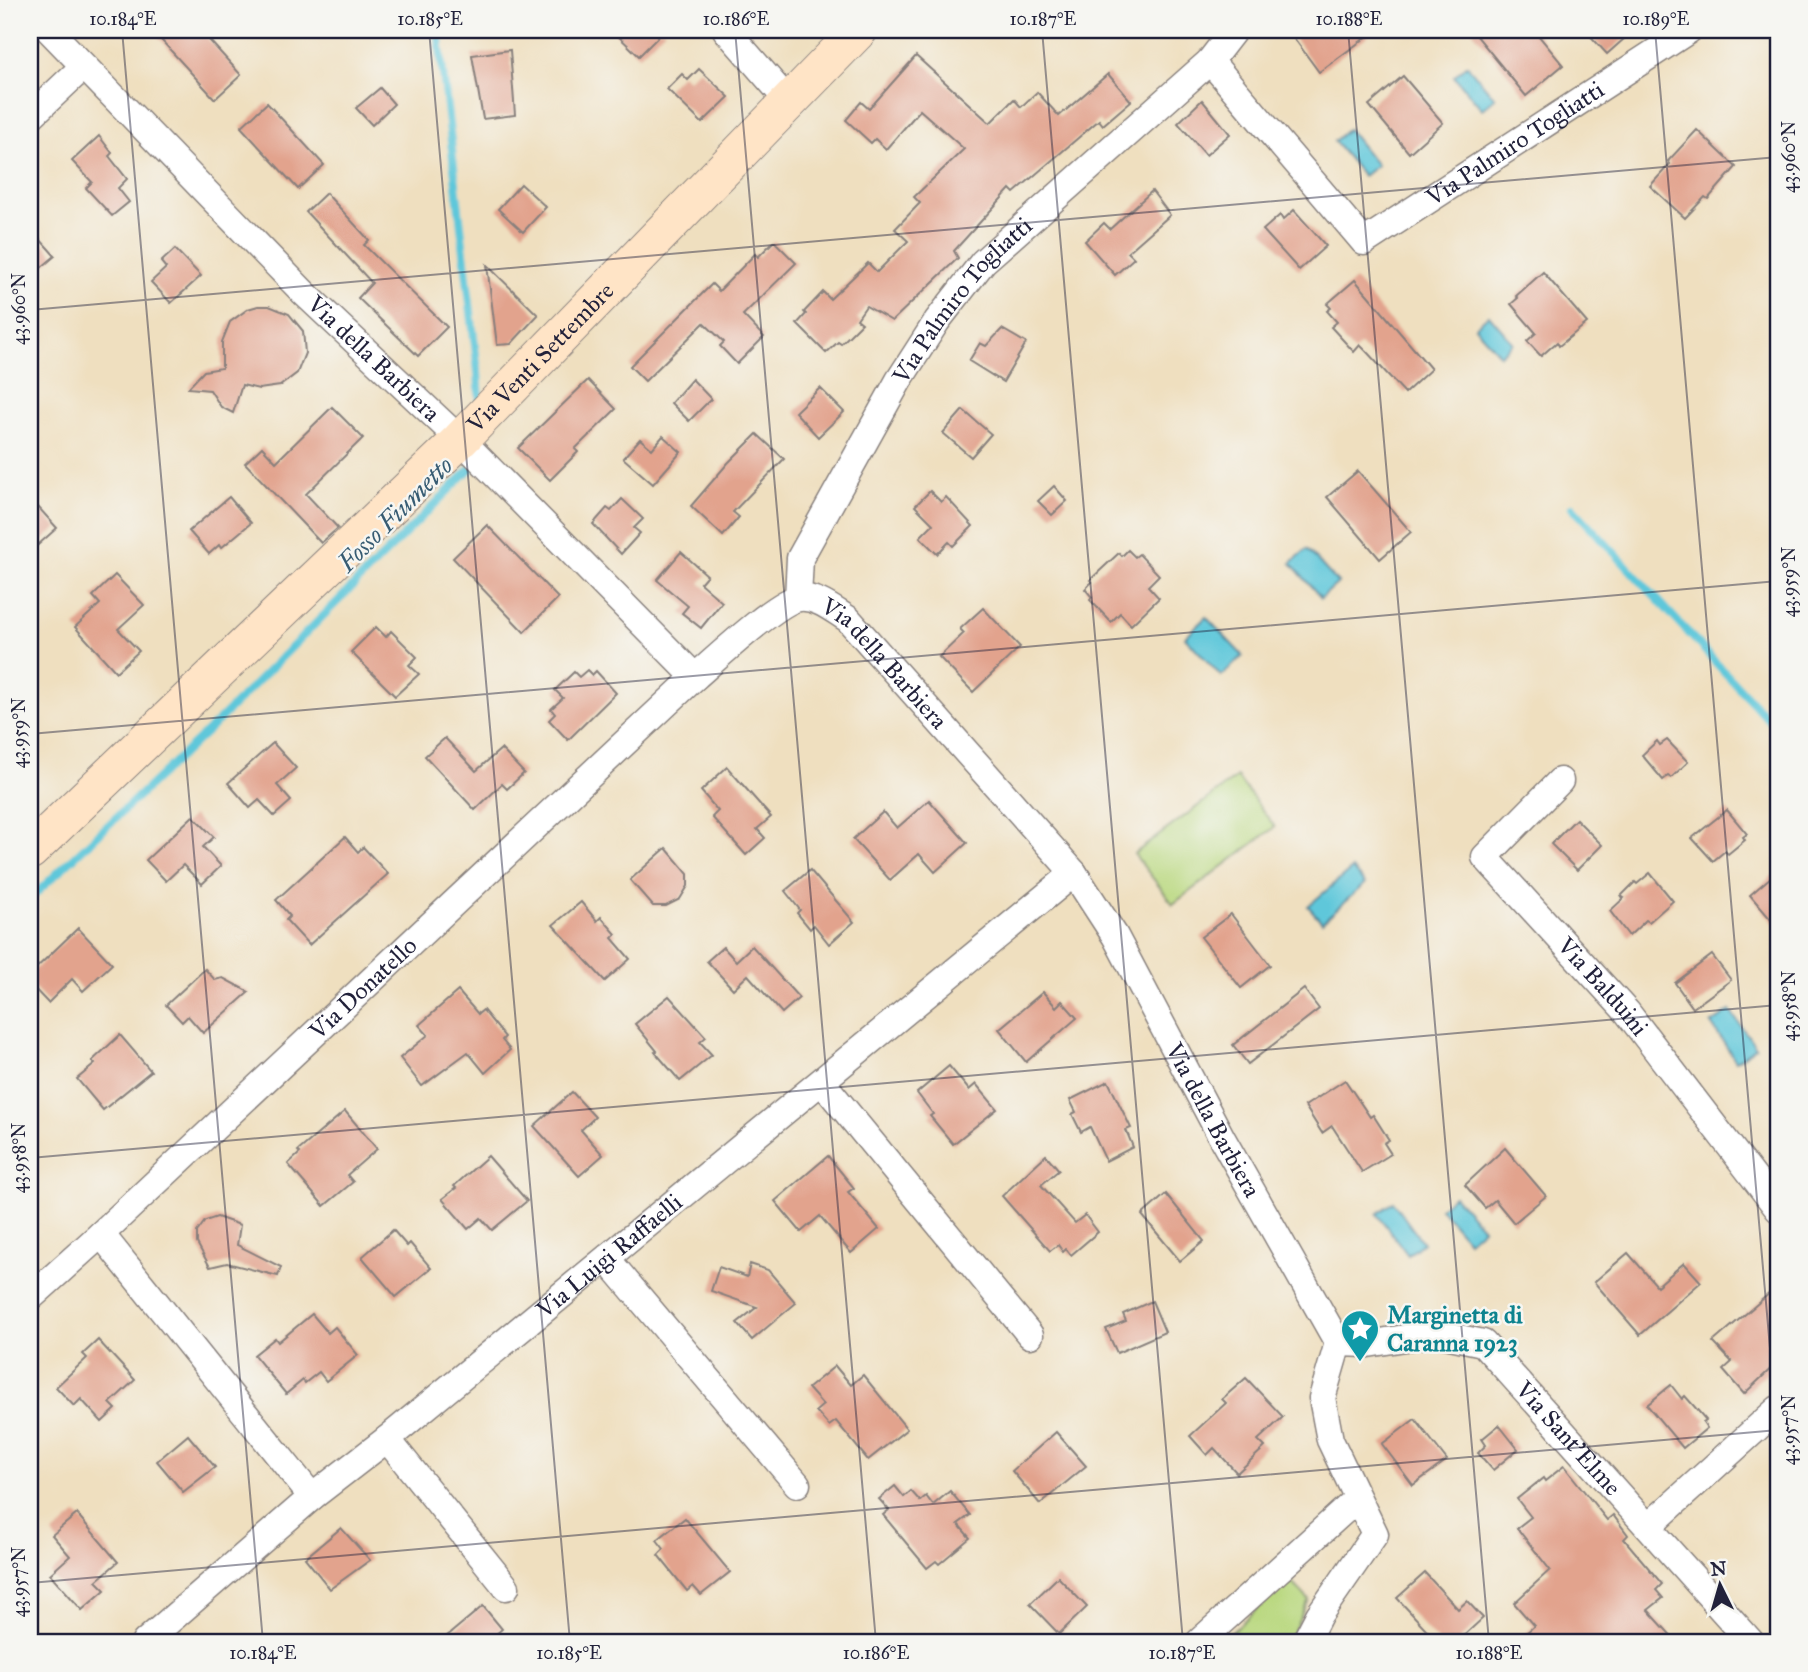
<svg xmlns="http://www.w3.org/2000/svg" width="1808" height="1672" font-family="'IM FELL Great Primer',serif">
  <rect width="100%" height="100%" fill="#f6f6f2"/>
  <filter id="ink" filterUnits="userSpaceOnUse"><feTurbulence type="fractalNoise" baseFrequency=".0143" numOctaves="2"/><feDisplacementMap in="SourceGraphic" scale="14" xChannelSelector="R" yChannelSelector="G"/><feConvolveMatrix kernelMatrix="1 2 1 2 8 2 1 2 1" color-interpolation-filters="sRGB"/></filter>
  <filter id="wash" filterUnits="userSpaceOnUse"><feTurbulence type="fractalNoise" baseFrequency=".00686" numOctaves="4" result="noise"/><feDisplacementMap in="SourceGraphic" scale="28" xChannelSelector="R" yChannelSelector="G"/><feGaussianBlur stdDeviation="1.57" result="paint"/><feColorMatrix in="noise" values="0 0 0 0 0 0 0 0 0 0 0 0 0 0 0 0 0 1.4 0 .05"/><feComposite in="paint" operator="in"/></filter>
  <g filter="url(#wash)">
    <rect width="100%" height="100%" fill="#efdfbf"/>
    <g fill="#b9d87f" stroke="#6e7d5d" stroke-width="2">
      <path d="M1237,777l38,50 -102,77 -39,-50z"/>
      <path d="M1289,1579l20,21 -21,42h-67z"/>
    </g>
    <g fill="#5ec7da" stroke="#40748a" stroke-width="2">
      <path d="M1467,65l28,33 -13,11 -28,-33z"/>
      <path d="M1348,129l29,36 -14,11 -29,-35z"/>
      <path d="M1489,315l24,28 -13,12 -25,-28z"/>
      <path d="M1307,549l31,34 -17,15 -30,-35z"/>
      <path d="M1206,617l37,39 -22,20 -36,-39z"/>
      <path d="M1352,869l13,15 -43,38 -14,-16z"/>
      <path d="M1730,1011l26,36 -20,14 -25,-37z"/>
      <path d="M1454,1196l29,32 -15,13 -28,-33z"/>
      <path d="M1393,1202l30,41 -15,12 -31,-41z"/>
    </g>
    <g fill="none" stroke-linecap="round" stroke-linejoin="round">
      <g stroke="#5ec7da" stroke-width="8">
        <path d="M438,30l40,342 2,30"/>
        <path d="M1572,507l206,223"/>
        <path d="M30,899l189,-179 253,-253 4,-8"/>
      </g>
    </g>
    <g id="blocks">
      <g fill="#e2a38d">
        <path d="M152,30h48l41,45 -26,24z"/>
        <path d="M612,30h53l-26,26z"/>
        <path d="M1305,30h71l-57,42 -25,-34z"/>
        <path d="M1472,30h62l29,35 -37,31z"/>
        <path d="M1585,30h49l-27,24z"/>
        <path d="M510,50l5,65 -32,4 -11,-64z"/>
        <path d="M916,56l74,67 24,-24 7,8 16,-15 22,24 49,-42 23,27 -28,24 -4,-5 -85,73 -4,-4 -56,62 4,7 -66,63 -26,-15 -9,13 5,4 -21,21 -3,-2 -12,11 -29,-29 9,-10 -2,-2 19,-20 7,7 38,-36 9,9 31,-31 -13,-12 25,-26 -6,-6 50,-48 -44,-39 -34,39 -11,-10 -4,4 -25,-23 15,-18 8,7z"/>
        <path d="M699,69l30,28 -27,26 -35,-34 15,-15 6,6z"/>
        <path d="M1403,76l40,47 -34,30 -40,-48z"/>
        <path d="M380,88l14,16 -22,21 -16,-17z"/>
        <path d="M1202,100l28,34 -24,21 -28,-32z"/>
        <path d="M267,103l57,62 -26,24 -57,-62z"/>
        <path d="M1697,130l39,37 -28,32 -3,-2 -20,21 -35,-32 20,-22 -2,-3z"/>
        <path d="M99,136l13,17 -3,3 18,23 -9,9 11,14 -17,14 -26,-28 6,-6 -20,-21z"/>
        <path d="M521,184l25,23 -23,25 -25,-23z"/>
        <path d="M1152,191l18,24 -42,37 6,6 -19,17 -30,-34 19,-18 6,6z"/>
        <path d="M326,193l43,47 -5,5 83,82 -29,29 -60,-58 14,-15 -66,-71z"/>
        <path d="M1294,210l32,36 -27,24 -36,-40 17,-15 3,5z"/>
        <path d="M30,228l25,28 -25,21z"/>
        <path d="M774,241l22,22 -53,52 21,22 -27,27 -17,-18 4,-4 -20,-19 -59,58 -15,-15 82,-82 7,7 36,-37 3,3z"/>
        <path d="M175,249l26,27 -30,27 -20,-21 15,-14 -5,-6z"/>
        <path d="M487,265l51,50 -27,29 -14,1z"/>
        <path d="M1543,272l44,51 -28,23 -2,-4 -16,14 -14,-15 9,-8 -25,-29 7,-6 -2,-2z"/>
        <path d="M1355,280l76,89 -26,24 -39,-42 -6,-6 -6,7 -23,-25 6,-5 -10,-11 4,-3 -4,-4z"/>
        <path d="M258,306h11l20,8 14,17 2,22 -8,20 -17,13 -21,3 -17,-4 -9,28 -12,-6 -11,-17 -22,-2 16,-17 18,-3v-26l8,-20 18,-13z"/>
        <path d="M1002,329l24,14 -23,39 -34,-21 11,-18 6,3z"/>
        <path d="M692,379l19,20 -22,22 -18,-18z"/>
        <path d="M588,380l28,29 -41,40 3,3 -28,28 -32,-32z"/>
        <path d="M820,388l24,24 -26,25 -23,-25z"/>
        <path d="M332,407l31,31 -57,56 32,34 -17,15 -76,-80 17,-16 14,15z"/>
        <path d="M963,410l28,24 -20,23 -28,-24z"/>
        <path d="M757,434l27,25 -51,53 6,5 -16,19 -32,-30 37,-43z"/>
        <path d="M663,436l18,16 -28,32 -30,-26 17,-19 12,10z"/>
        <path d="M1358,471l53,61 -31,27 -53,-62z"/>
        <path d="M1054,486l13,15 -15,14 -14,-14z"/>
        <path d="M930,491l11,11 5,-5 27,29 -20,20 -4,-4 -12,12 -17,-17 13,-13 -18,-18z"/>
        <path d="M229,497l22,26 -30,25 -2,-3 -10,9 -20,-23z"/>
        <path d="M30,498l27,30 -27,24z"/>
        <path d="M622,499l21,20 -9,9 6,5 -19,21 -28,-30 14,-16 4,3z"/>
        <path d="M487,525l71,73 -34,34 -71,-74z"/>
        <path d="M1128,550l7,7 4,-3 20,21 -11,11 11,12 -28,27 -11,-12 -9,9 -21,-22 2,-3 -7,-8 7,-7 -2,-2 29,-27 3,3z"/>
        <path d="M681,552l26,23 -7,8 22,19 -21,26 -19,-15 6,-7 -31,-26z"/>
        <path d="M115,575l29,30 -26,24 21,22 -23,21 -41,-45 25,-23 -7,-8z"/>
        <path d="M983,608l37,39 -47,45 -34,-35 25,-24 -4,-4z"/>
        <path d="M376,627l10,10 5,-6 26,26 -8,8 10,9 -24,22 -44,-44z"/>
        <path d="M587,670l5,5 4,-4 20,22 -48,47 -19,-20 6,-6 -4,-5 12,-11 -8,-8 19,-18 5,5z"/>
        <path d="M445,738l31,33 25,-22 23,24 -17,16 -5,-5 -27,26 -50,-54z"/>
        <path d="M1667,740l21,22 -17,16 -3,-2 -5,4 -21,-25 15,-14 3,4z"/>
        <path d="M273,743l23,25 -19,17 14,16 -17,15 -15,-16 -9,8 -22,-25z"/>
        <path d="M727,767l44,50 -14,12 8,9 -19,17 -34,-38 6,-6 -17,-20z"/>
        <path d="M929,800l38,43 -32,29 -16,-18 -29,26 -37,-41 30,-27 14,16z"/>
        <path d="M1727,810l20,24 -4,3 2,3 -17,14 -3,-3 -12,10 -21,-23z"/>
        <path d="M193,816l21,21 -11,10 18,19 -19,18 -19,-19 -17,16 -20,-21z"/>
        <path d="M1576,819l26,26 -25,25 -26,-26z"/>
        <path d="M345,837l13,15 5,-5 25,27 -79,71 -23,-25 4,-4 -14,-16z"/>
        <path d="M666,848l22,26v12l-8,13 -14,7h-13l-23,-26z"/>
        <path d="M810,870l44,52 -25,22 -15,-19 -4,4 -13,-16 3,-3 -15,-19z"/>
        <path d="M1778,871v57l-28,-33z"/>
        <path d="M1650,873l23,28 -24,21 -3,-2 -17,16 -19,-25 14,-13 -3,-2 14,-14 2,2z"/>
        <path d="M581,902l16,19 4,-4 15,17 -4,4 18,21 -25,22 -52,-56z"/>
        <path d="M1231,914l39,51 -29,23 -40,-51z"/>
        <path d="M78,928l34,36 -29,27 -11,-12 -24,24 -18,-19v-10z"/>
        <path d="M752,946l47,52 -17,15 -34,-38 -15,14 -26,-28 16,-14 13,14z"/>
        <path d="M1712,955l19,25 -38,28 -18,-25z"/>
        <path d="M205,969l10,11 8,-2 26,14 -46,41 -15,-17 -6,6 -16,-17z"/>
        <path d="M1304,989l15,20 -71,55 -15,-19z"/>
        <path d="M458,991l20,23 5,-4 22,27 -3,3 8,10 -25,23 -17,-21 -46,34 -22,-28 28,-23 -9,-10z"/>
        <path d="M1043,992l13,15 6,-6 15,17 -51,44 -27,-33z"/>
        <path d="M669,996l37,41 -6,5 12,13 -32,26 -25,-29 2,-1 -22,-27z"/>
        <path d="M120,1035l31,36 -48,39 -26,-31 18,-15 -3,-3z"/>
        <path d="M949,1066l20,24 7,-6 21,25 -44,35 -23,-28 3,-2 -16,-21z"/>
        <path d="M1345,1080l25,37 3,-2 16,25 -5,3 7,11 -29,18 -30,-46 -10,7 -17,-27z"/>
        <path d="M1108,1081l23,47 -5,2 7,17 -27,14 -16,-34 -9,5 -9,-18 4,-2 -6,-12z"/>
        <path d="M572,1092l23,25 -14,13 22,25 -24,21 -45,-50z"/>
        <path d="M345,1111l32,38 -30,26 6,7 -29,24 -36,-42 12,-11 -2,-2z"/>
        <path d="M1505,1148l41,48 -32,27 -19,-23 -10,8 -20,-23z"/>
        <path d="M1046,1155l13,15 -18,15 34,38 10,-8 13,17 -27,23 -5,-6 -3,3 -5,-7 -8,6 -48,-55z"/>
        <path d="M488,1156l39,45 -35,29 -11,-12 -13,11 -26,-30 14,-11 -2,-2z"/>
        <path d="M828,1156l26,32 -6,4 31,37 -28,24 -31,-37 -19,16 -26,-31z"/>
        <path d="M1166,1194l38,47 -24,20 -38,-46z"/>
        <path d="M217,1217l23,8 -3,20 44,22 -3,9 -51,-13 -17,4 -13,-24v-11l8,-11z"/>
        <path d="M393,1230l14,16 3,-3 21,25 -35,29 -34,-40z"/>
        <path d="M1628,1253l29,33 27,-23 17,19 -61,53 -46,-53z"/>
        <path d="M750,1264l18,6 28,33 -44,37 -15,-17 20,-16 -46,-16 8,-24 28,10z"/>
        <path d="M1778,1286v76l-34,32 -21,-24 9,-8 -19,-20z"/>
        <path d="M1152,1301l13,31 -48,21 -11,-24 20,-8 -3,-7z"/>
        <path d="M312,1314l16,19 7,-6 23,28 -32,26 -7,-9 -14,11 -2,-3 -17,14 -32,-39 21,-17 3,4z"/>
        <path d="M98,1340l37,40 -25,23 6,6 -14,13 -21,-23 -7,7 -18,-19 31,-29 -4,-4z"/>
        <path d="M835,1366l16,19 12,-10 44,54 -39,31 -32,-39 -7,5 -13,-15 7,-6 -15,-17z"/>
        <path d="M1246,1378l37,39 -25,23 7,7 -28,26 -23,-25 -7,7 -17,-19 36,-33 -4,-4z"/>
        <path d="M1671,1385l11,14 3,-3 8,9 13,15 -3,2 4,6 -24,20 -36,-43z"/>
        <path d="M1415,1419l32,41 -34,25 -31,-41z"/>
        <path d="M1499,1425l19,24 -25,21 -15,-17 8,-8 -4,-6z"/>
        <path d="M1056,1432l30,34 -46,38 -28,-33z"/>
        <path d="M188,1435l27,32 -32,25 -26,-31z"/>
        <path d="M1564,1466l43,54 6,-5 15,20 -4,4 38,45 -6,6 7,8 -15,12 29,32h-161l18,-16 -20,-23 36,-33 -33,-42 14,-11 -14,-18 26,-21 2,3z"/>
        <path d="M895,1486l9,11 7,-6 9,10 6,-5 7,9 17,-14 20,24 -12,9 12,14 -31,26 -3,-3 -9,7 -44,-53 6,-5 -10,-11z"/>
        <path d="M77,1514l41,48 -22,19 9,9 -23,20 -32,-36 20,-18 -18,-21z"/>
        <path d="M685,1518l45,54 -29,23 -8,-9 -6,5 -29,-36 6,-6 -7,-9z"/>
        <path d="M341,1528l29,32 -40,29 -25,-31z"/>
        <path d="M1425,1573l33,36 9,-8 16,17 -26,24h-19l-41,-44z"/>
        <path d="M1058,1577l29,30 -28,27 -29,-30z"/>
        <path d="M483,1606l19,23 -15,13h-47z"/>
      </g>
    </g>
  </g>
  <g filter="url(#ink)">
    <use href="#blocks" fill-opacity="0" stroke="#88807d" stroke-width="2"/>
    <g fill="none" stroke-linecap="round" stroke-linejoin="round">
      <defs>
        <g id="street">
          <path id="s1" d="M49,30l254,262 168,158 224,227c20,-17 82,-76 104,-79 18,-2 34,12 49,21l226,254 41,63 108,204 115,203 -16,55 8,42 45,94 -56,81 -14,27"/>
          <path d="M726,30l63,72"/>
          <path id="s2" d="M1210,61l154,181 325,-212"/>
          <path d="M30,117l53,-50"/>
          <path id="s3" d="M798,598l2,-40 99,-178 38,-59 46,-59 227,-201 24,-31"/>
          <path id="s4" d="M1560,781l-75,76 142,155 151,197"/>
          <path d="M822,1082l208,253"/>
          <path d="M101,1234l211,263"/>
          <path d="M607,1259l190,225"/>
          <path id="s5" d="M30,1298l71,-64 594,-557"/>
          <path id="s6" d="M1338,1343l30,1 68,-11 47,10 268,299"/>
          <path d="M387,1439l119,148"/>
          <path d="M1649,1526l129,-117"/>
          <path id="s7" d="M145,1642l167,-145 75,-58 687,-566"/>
          <path d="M1199,1642l158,-143"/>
        </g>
        <g id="secondary">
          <path id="s8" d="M30,851l430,-411 399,-410"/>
        </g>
      </defs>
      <use href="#street" stroke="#88807d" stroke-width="29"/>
      <use href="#secondary" stroke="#88807d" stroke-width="39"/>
      <use href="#street" stroke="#fff" stroke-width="26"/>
      <use href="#secondary" stroke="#ffe4c6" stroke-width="37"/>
    </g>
  </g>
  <path fill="none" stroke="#22223b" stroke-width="2" stroke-opacity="0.45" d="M122,30l141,1612M429,30l141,1612M735,30l141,1612M1042,30l141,1612M1348,30l141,1612M1655,30l123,1410M30,310l1748,-153M30,734l1748,-153M30,1158l1748,-153M30,1583l1748,-153"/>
  <defs>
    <symbol id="sight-pin" viewBox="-11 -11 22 30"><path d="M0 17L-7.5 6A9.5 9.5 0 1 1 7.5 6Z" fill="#0f9aa8" stroke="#f6f6f2"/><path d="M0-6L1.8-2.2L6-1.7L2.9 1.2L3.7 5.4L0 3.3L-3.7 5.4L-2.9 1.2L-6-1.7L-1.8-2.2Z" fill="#fff"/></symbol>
  </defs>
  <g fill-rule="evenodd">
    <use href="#sight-pin" x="1338" y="1307" width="44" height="60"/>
  </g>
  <g text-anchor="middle" stroke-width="5" stroke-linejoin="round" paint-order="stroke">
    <g font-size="24" fill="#22223b" stroke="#f6f6f2">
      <text dy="8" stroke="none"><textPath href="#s2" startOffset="418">Via Palmiro Togliatti</textPath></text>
      <text dy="8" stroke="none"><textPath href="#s3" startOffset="346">Via Palmiro Togliatti</textPath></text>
      <text dy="8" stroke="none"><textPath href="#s8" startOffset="710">Via Venti Settembre</textPath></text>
      <text dy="8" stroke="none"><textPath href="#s1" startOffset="462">Via della Barbiera</textPath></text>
      <text dy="8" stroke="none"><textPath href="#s1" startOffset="1157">Via della Barbiera</textPath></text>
      <text dy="8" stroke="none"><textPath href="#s5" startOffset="455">Via Donatello</textPath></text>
      <text dy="8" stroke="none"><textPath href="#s4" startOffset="282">Via Balduini</textPath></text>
      <text dy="8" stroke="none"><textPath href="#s1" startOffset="1724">Via della Barbiera</textPath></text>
      <text dy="8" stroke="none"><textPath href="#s7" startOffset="604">Via Luigi Raffaelli</textPath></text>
      <text dy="8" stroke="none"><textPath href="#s6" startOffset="275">Via Sant'Elme</textPath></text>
    </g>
    <g font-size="24" font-weight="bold" fill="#0d838f" stroke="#f6f6f2" text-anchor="start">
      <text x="1387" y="1323">Marginetta di<tspan x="1387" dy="28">Caranna 1923</tspan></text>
    </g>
    <g font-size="26" font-style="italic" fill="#375c73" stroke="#f6f6f2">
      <text transform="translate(395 514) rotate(-45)" y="9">Fosso Fiumetto</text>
    </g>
  </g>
  <rect width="1808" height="1672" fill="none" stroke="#f6f6f2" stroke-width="77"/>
  <g transform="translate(1720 1585) rotate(355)" stroke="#f6f6f2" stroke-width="5" paint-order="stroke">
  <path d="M0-5L12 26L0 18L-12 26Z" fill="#22223b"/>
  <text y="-10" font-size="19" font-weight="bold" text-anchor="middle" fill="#22223b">N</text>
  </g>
  <rect x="38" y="38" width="1732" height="1596" fill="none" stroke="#22223b" stroke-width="2.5"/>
  <g font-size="18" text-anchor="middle" fill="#22223b">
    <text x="123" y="25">10.184°E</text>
    <text x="430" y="25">10.185°E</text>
    <text x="736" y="25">10.186°E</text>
    <text x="1043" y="25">10.187°E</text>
    <text x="1349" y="25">10.188°E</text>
    <text x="1656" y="25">10.189°E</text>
    <text transform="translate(1789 157) rotate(-90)" y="6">43.960°N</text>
    <text transform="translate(19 309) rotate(-90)" y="6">43.960°N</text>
    <text transform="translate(1789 582) rotate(-90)" y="6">43.959°N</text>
    <text transform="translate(19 733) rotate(-90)" y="6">43.959°N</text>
    <text transform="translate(1789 1006) rotate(-90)" y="6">43.958°N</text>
    <text transform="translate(19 1158) rotate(-90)" y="6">43.958°N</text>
    <text transform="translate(1789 1430) rotate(-90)" y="6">43.957°N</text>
    <text transform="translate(19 1582) rotate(-90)" y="6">43.957°N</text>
    <text x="263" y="1659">10.184°E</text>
    <text x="569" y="1659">10.185°E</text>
    <text x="876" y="1659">10.186°E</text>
    <text x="1182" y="1659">10.187°E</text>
    <text x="1489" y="1659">10.188°E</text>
  </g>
</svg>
